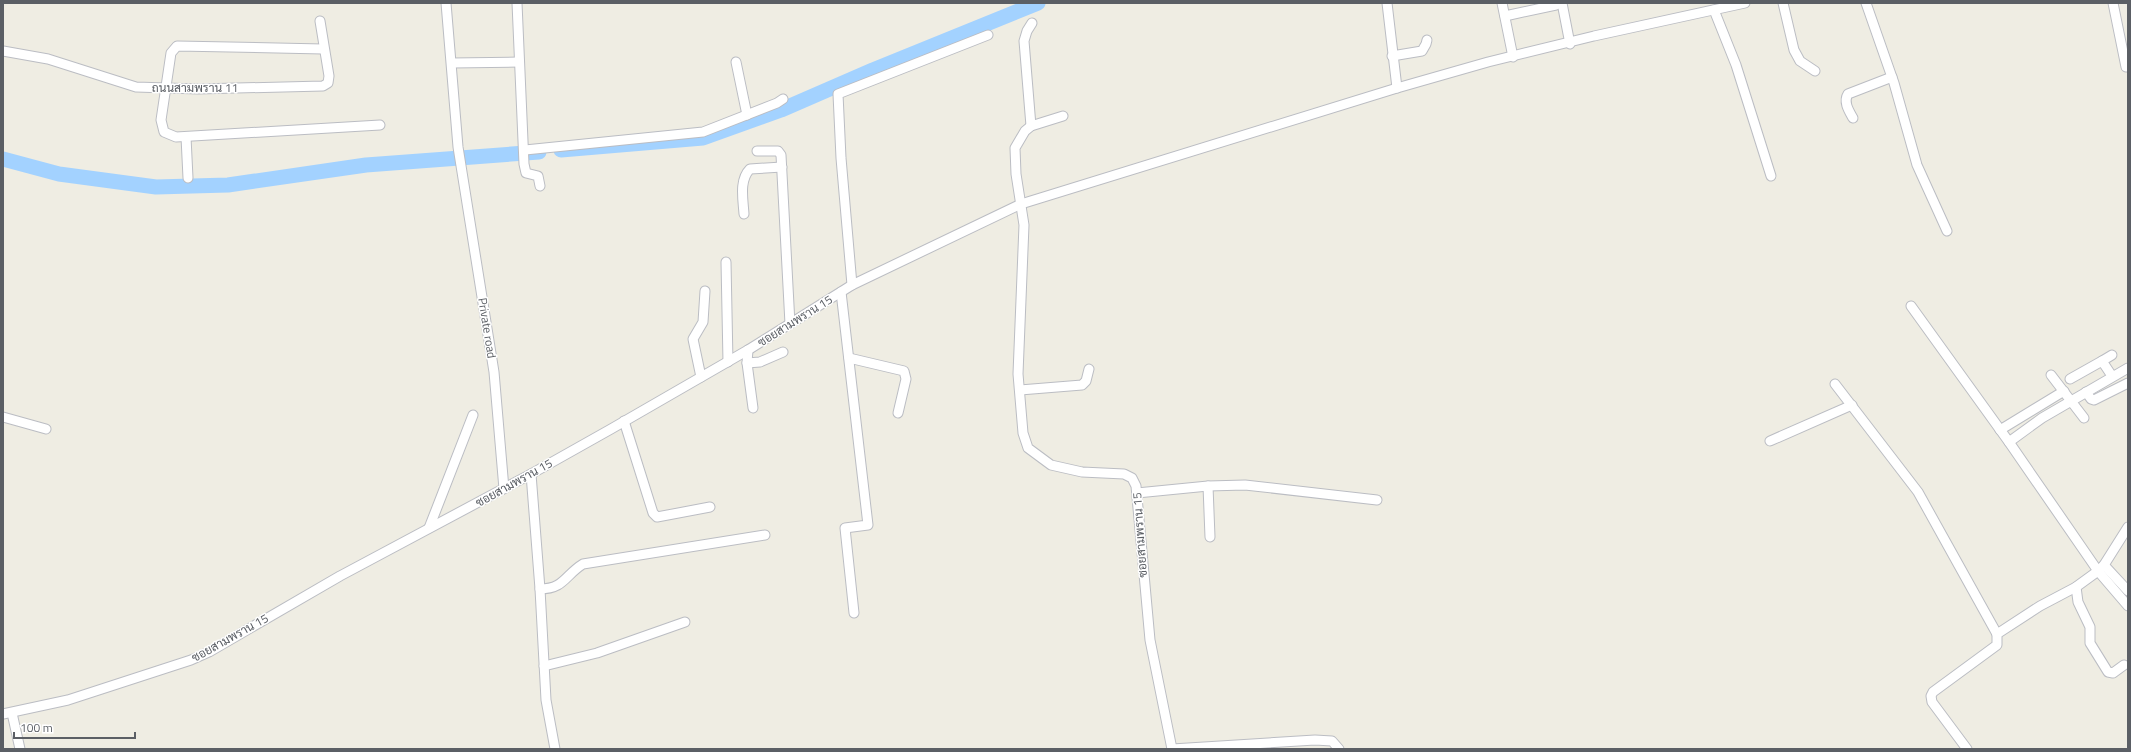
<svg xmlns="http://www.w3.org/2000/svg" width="2131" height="752" font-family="'Titillium Web',Sarabun,sans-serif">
  <rect width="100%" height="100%" fill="#efede3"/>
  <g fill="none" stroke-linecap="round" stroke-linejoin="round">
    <g stroke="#a3d2ff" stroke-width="15">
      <path d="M561,150l142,-12 78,-28 92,-40 165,-67"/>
      <path d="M3,159l56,15 97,13 72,-2 138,-20 173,-13"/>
    </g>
    <defs>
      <g id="minor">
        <path d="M446,3l12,144 36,225 10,117"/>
        <path d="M517,3l7,161 2,9 12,3 2,10"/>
        <path d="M1387,3l10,85"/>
        <path d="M1502,3l11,54"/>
        <path d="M1562,3l8,41"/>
        <path d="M1783,3l11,47 6,11 15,10"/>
        <path d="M1866,3l28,80 23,82 30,66"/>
        <path d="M2113,3l13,64"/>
        <path d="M1714,10l22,55 35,111"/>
        <path d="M1505,16l51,-11"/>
        <path d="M323,49l-146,-3 -6,7 -10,67 3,12 12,5 204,-12"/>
        <path d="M3,51l45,8 88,28 62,2 125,-3 5,-3 1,-7 -9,-55"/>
        <path d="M1392,56l30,-5 4,-7 1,-4"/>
        <path d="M736,62l11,53"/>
        <path d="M452,63l67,-1"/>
        <path d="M1063,116l-32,10 -6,5 -10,17 1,26 8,51 -6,149 5,59 5,15 23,17 31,7 42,2 8,4 4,8 14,154 22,109"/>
        <path d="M1853,118c-4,-7 -10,-16 -5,-24l44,-17"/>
        <path d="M1031,126l-7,-85 3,-10 5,-8"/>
        <path d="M186,137l2,41"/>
        <path d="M525,150l178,-18 74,-29 6,-4"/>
        <path d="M757,151h21l3,4 9,169"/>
        <path d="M744,214c-1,-15 -5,-34 6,-45l32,-2"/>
        <path d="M726,262l2,100"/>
        <path d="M852,285l-11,-127 -3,-64 150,-59"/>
        <path d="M841,292l27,233 -23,3 9,85"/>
        <path d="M1911,306l98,136 89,129 30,35"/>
        <path d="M748,350l-1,13 6,45"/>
        <path d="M849,358l55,13 2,8 -8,34"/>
        <path d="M2102,361l10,-6"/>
        <path d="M747,363l13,-1 23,-10"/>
        <path d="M2051,375l33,43"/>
        <path d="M701,377l-8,-38 10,-17 2,-31"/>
        <path d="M2070,379l32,-18 10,15"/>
        <path d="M1835,384l83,108 79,142"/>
        <path d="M1020,390l62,-5 4,-4 3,-12"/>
        <path d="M2086,392l5,7 3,1 34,-17"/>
        <path d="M3,417l43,12"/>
        <path d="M624,421l29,92 4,4 53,-10"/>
        <path d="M2000,430l64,-39"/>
        <path d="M1770,441l82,-36"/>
        <path d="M2009,442l33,-24 86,-50"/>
        <path d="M531,474l9,115 6,111 9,49"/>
        <path d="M1208,486l2,51"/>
        <path d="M1137,493l71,-7 37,-1 132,15"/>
        <path d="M429,528l44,-113"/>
        <path d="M2104,565l24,26"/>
        <path d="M2076,587l2,15 12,25v16l18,29 5,1 11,-8"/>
        <path d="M540,589c24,0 25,-14 43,-25l182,-29"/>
        <path d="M544,666l53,-13 88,-31"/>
        <path d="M12,713l8,36"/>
        <path d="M3,714l65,-14 123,-40 18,-8 131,-76 191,-102 80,-45 137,-79 104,-65 169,-81 376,-116 91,-26 106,-26 151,-33"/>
        <path d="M1172,749l143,-9 17,1 7,8"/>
        <path d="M1967,749l-35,-47 -1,-6 2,-4 64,-47v-11l43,-28 36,-19 22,-16 6,-6 24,-38"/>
      </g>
    </defs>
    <use href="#minor" stroke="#bbbdc3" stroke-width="11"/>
    <use href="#minor" stroke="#fff" stroke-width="9"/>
  </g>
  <g text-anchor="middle" stroke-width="3" stroke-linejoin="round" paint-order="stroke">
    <g font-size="12" fill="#5b5f65" stroke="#fff">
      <text x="195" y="92">ถนนสามพราน 11</text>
      <text transform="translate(795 321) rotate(-32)" y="4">ซอยสามพราน 15</text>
      <text transform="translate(487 328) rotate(81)" y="4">Private road</text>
      <text transform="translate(514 483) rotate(-29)" y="4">ซอยสามพราน 15</text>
      <text transform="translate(1140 535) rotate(-94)" y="4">ซอยสามพราน 15</text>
      <text transform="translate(230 638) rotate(-29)" y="4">ซอยสามพราน 15</text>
    </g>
  </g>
  <rect width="2131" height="752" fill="none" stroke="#5b5f65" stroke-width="8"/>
  <path d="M14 732v6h121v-6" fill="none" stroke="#5b5f65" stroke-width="2"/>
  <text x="20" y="732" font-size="12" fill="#5b5f65" stroke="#ffffff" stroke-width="3" paint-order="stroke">100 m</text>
</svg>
